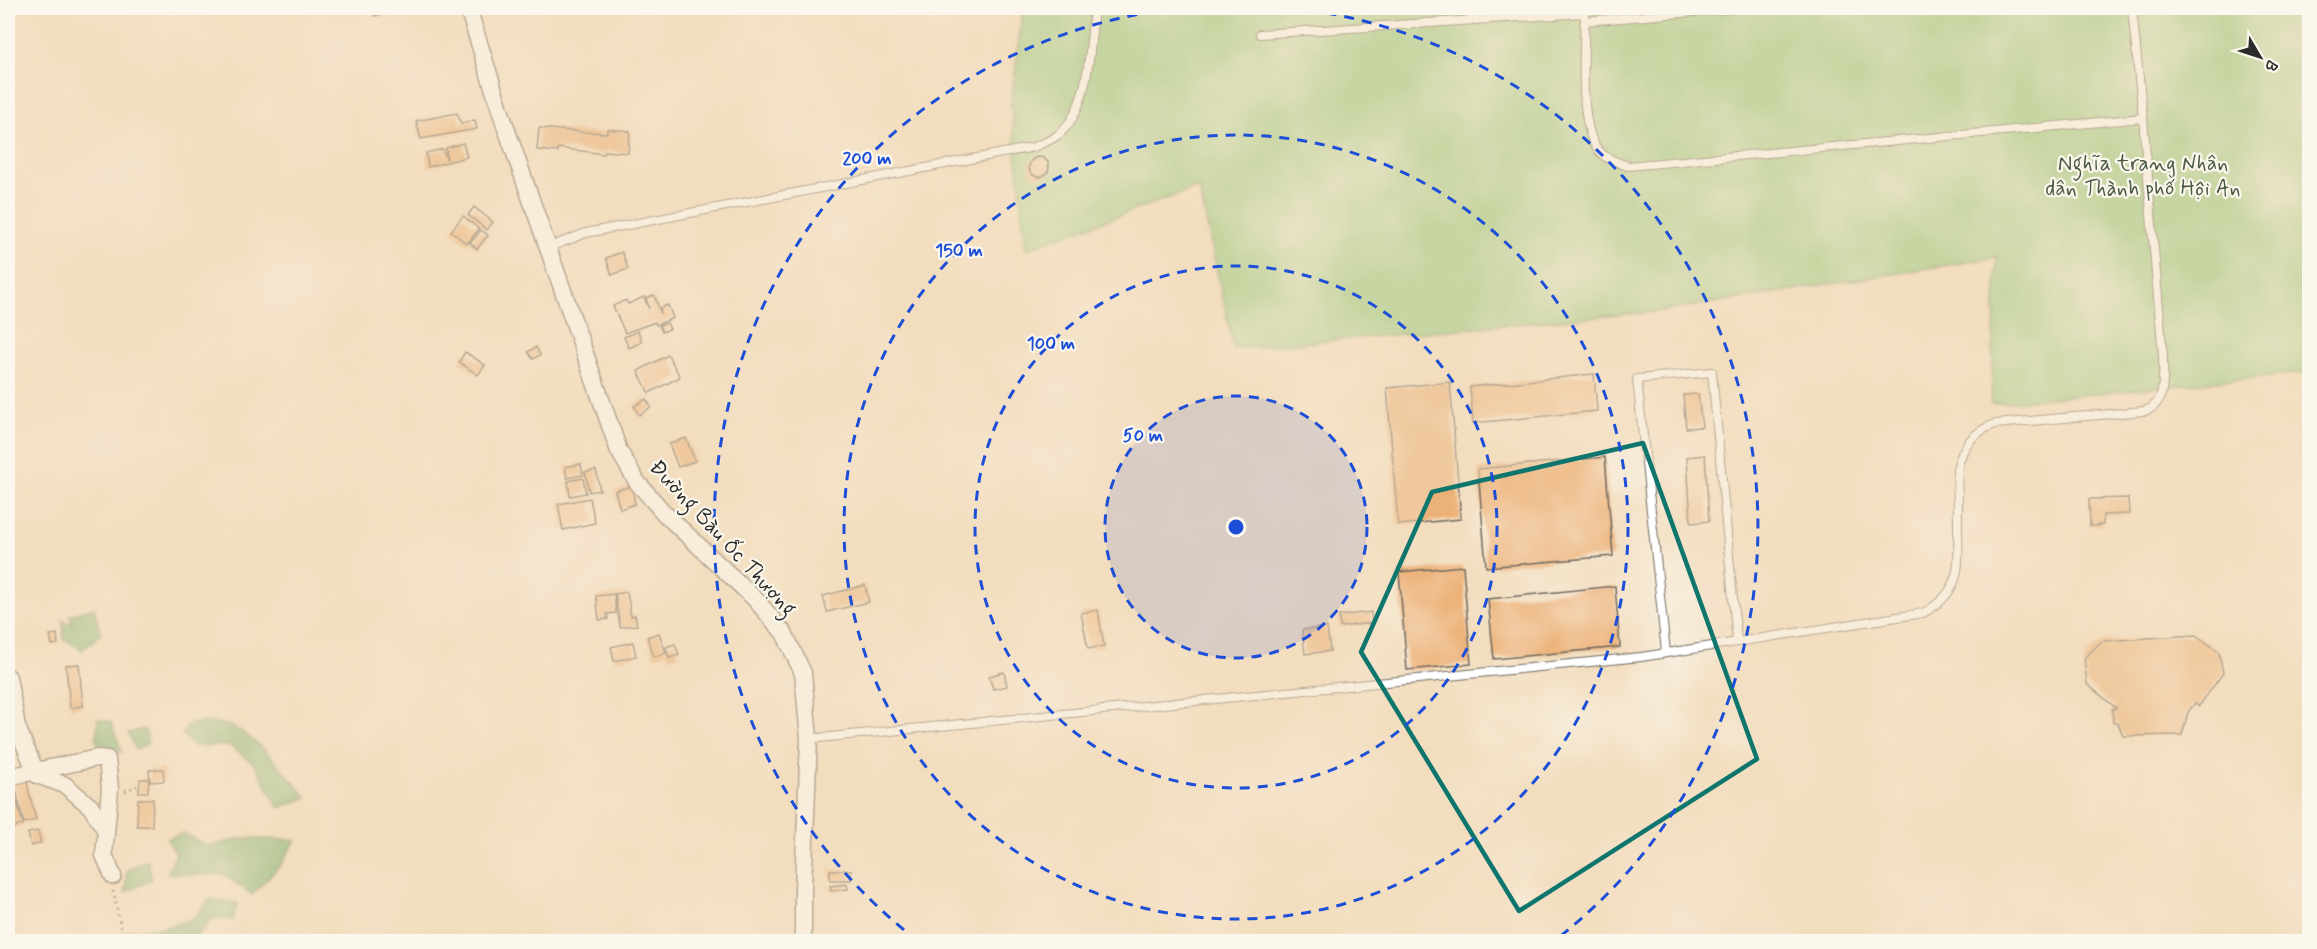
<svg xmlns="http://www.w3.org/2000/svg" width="2317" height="949" font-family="Mynerve,sans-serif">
  <rect width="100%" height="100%" fill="#fbf7ec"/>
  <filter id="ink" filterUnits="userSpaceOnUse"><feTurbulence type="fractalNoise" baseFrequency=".0167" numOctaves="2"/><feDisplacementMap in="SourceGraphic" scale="12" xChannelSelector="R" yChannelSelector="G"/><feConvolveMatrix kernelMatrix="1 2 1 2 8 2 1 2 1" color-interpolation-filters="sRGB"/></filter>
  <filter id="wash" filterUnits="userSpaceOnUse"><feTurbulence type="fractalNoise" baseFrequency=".008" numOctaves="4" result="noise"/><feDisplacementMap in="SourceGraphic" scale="24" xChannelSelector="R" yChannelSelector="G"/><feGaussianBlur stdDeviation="1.35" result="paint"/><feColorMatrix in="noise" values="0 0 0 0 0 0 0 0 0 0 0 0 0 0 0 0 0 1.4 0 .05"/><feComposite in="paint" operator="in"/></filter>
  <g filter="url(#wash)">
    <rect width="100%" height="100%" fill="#f2ddbe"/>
    <path fill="#91cc80" stroke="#5e7c56" stroke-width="1.5" d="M1023,8h1286v364l-318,32 6,-147 -335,54 -428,38 -35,-162 -173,62 -15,-145z"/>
    <g fill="#74b06e" stroke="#506e4c" stroke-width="1.5">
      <path d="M94,608l7,26 -19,16 -18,-11 -1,-19 10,5 -3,-10z"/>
      <path d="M98,719l13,3 11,30 -16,-3 -10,-8z"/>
      <path d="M190,723c10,0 23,-2 33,1 30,6 64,51 84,74l-28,10 -24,-43 -25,-19h-37l-11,-12z"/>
      <path d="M145,729l3,14 -12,7 -8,-17z"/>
      <path d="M183,833l25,13 35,-8 53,2 -14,23 -30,32 -29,-21 -27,1 -29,-2 9,-19 -9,-15z"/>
      <path d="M148,860l4,20 -27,12 2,-22z"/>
      <path d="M210,899l27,4 -4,17 -20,-2 -21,23h-62l-8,-9 44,-5 27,-8z"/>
    </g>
    <g id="blocks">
      <g fill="#ecb177">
        <path d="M373,8h43v1l-42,7z"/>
        <path d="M457,113l4,11 14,-4 2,9 -56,10 -5,-18z"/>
        <path d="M539,128l45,4 23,1v-4l23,2 -2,22 -23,-2 -1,3 -46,-6v4l-21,-2z"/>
        <path d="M463,143l4,14 -39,10 -2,-14 17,-4 4,11 -1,-12z"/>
        <circle cx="1039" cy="167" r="10"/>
        <path d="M474,207l19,15 -6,8 -19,-15z"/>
        <path d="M463,216l16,13 -12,15 -16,-13z"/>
        <path d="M481,230l7,5 -11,14 -7,-6z"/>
        <path d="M622,252l6,17 -16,6 -6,-17z"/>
        <path d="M654,295l7,19 -1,-6 8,-3 5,13 -17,7 -1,-3 -30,11 -12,-27 13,-6 2,4 16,-7 5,12 -3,-11z"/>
        <path d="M667,323l3,6 -8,3 -3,-7z"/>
        <path d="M638,331l4,11 -13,6 -5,-11z"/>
        <path d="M536,347l4,8 -7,4 -5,-7z"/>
        <path d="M465,352l20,13 -7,10 -19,-13z"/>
        <path d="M668,355l12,22 -31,16 -11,-22z"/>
        <path d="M1594,374l3,37 -124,12 -3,-36z"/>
        <path d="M1450,382l11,137 -63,6 -11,-137z"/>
        <path d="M1698,394l4,33 -16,1 -3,-33z"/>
        <path d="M646,399l5,8 -12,8 -5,-9z"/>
        <path d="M686,438l9,23 -17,6 -9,-23z"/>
        <path d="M1705,455l4,66 -18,2 -4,-66z"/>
        <path d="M1605,457l8,99 -127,11 -8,-98z"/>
        <path d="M581,464l2,11 -16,3 -2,-11z"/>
        <path d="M596,470l4,20 -11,2 -4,-20z"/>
        <path d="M583,478l3,15 -16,3 -2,-15z"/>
        <path d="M632,486l3,18 -15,5 -5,-18z"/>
        <path d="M590,498l5,25 -32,7 -5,-26z"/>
        <path d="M2128,498l1,16 -26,1v10l-13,1 -1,-27z"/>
        <path d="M1463,566l8,98 -64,6 -8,-98z"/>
        <path d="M865,585l4,17 -42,10 -4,-16z"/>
        <path d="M1615,586l5,61 -126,12 -6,-60z"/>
        <path d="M627,592l4,24 4,-1 2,10 -17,2 -5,-33z"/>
        <path d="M614,594l2,19 -9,1 1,5 -9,1 -3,-24z"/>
        <path d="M1098,610l6,36 -16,3 -7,-36z"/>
        <path d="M1371,612l1,11 -32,4 -1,-11z"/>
        <path d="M1327,627l3,24 -25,3 -3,-24z"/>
        <path d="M659,633l7,20 -12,4 -7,-20z"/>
        <path d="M57,634l1,10 -6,1 -2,-10z"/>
        <path d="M2196,635l23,17 4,21 -24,33 -4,-3 -7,9 -6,23 -59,1 -5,-13h-5l-1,-14 4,-1 -29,-24 -3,-26 18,-17z"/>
        <path d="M633,642l3,14 -22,5 -3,-14z"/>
        <path d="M675,644l4,11 -10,3 -3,-11z"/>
        <path d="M79,664l4,42 -13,2 -4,-43z"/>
        <path d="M1004,672l3,14 -14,3 -4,-13z"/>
        <path d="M163,769l1,12 -14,1 -1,-12z"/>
        <path d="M26,779l10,41 -12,3 -10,-41z"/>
        <path d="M140,779h9l-1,13h-9z"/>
        <path d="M16,797l7,28 -12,3 -3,-13v-16z"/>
        <path d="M138,799h15l-1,27h-15z"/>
        <path d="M38,831l3,12 -10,3 -3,-13z"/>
        <rect x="830" y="870" width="21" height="10"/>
        <path d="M847,884l1,5 -17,2 -1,-5z"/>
      </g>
    </g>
  </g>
  <g filter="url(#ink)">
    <use href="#blocks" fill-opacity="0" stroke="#71695e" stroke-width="1.5"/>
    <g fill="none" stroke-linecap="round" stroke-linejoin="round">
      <defs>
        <g id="service">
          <path d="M1585,8c0,33 -8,119 14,143 8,9 18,11 29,15l515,-48"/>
          <path d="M1258,9l19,-1"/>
          <path d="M1585,21l156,-13"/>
          <path d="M1260,34l325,-21"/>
          <path d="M547,248l39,-15 448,-86c7,-3 15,-6 21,-10 35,-23 35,-92 39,-129"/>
          <path d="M1666,652l-29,-273 75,-7 25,270"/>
          <path d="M809,739l832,-82 282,-44c38,-20 36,-44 35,-83 0,-20 0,-40 -1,-60 5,-24 16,-38 38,-46l149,-13c23,-5 19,-35 19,-54l-20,-239 -11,-110"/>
        </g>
        <g id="minor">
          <path d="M468,8l37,117 114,326 18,31 27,31 91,86 29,34 19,40 6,66 -6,150v53"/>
          <path d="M8,677l9,50 20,48 28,10 26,22 15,24"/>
          <path d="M8,777l89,-19 10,1 3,30 -6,66 9,21"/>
        </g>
      </defs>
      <use href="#service" stroke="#71695e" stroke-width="10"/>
      <use href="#minor" stroke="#71695e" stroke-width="19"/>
      <g stroke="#71695e" stroke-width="3" stroke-dasharray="1.5 4.5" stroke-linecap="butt">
        <path d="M125,791l12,-5"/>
        <path d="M113,891l11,51"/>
      </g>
      <use href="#service" stroke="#fff" stroke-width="8"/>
      <use href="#minor" stroke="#fff" stroke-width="16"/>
    </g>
  </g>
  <path d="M0 0H2317V949H0ZM1643,443l114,316 -238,152 -158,-259 71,-160z" fill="#f2ddbe" fill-opacity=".55" fill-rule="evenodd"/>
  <path fill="none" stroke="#0f766e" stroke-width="4.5" stroke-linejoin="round" d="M1643,443l114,316 -238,152 -158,-259 71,-160z"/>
  <circle cx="1236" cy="527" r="131" fill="#1d4ed8" fill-opacity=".12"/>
  <g fill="none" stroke="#1d4ed8" stroke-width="3" stroke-dasharray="10 8">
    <circle cx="1236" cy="527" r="131"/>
    <circle cx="1236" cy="527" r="261"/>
    <circle cx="1236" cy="527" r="392"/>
    <path d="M918 941A522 522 0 0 1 1181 8M1291 8A522 522 0 0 1 1554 941"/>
  </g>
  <g text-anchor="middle" stroke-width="4.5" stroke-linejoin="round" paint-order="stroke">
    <g font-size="22" fill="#4a5b44" stroke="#fbf7ec">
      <text x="2143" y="170">Nghĩa trang Nhân<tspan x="2143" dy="25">dân Thành phố Hội An</tspan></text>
    </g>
    <g font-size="22" fill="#2b2b2b" stroke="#fbf7ec">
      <text transform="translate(724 537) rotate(47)" y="8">Đường Bàu Ốc Thượng</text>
    </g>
  </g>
  <circle cx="1236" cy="527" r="9" fill="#1d4ed8" stroke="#fbf7ec" stroke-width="3"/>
  <g font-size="18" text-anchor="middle" font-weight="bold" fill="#1d4ed8" stroke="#fbf7ec" stroke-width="4.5" stroke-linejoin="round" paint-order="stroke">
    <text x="867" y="164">200 m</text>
    <text x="959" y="256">150 m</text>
    <text x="1051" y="349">100 m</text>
    <text x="1143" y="441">50 m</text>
  </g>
  <rect width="2317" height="949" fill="none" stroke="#fbf7ec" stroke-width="30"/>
  <g transform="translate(2260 57) rotate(129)" stroke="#fbf7ec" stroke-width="4.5" paint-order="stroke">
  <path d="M0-4.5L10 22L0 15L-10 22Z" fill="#2b2b2b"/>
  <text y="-9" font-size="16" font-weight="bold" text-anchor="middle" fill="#2b2b2b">B</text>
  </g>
</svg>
